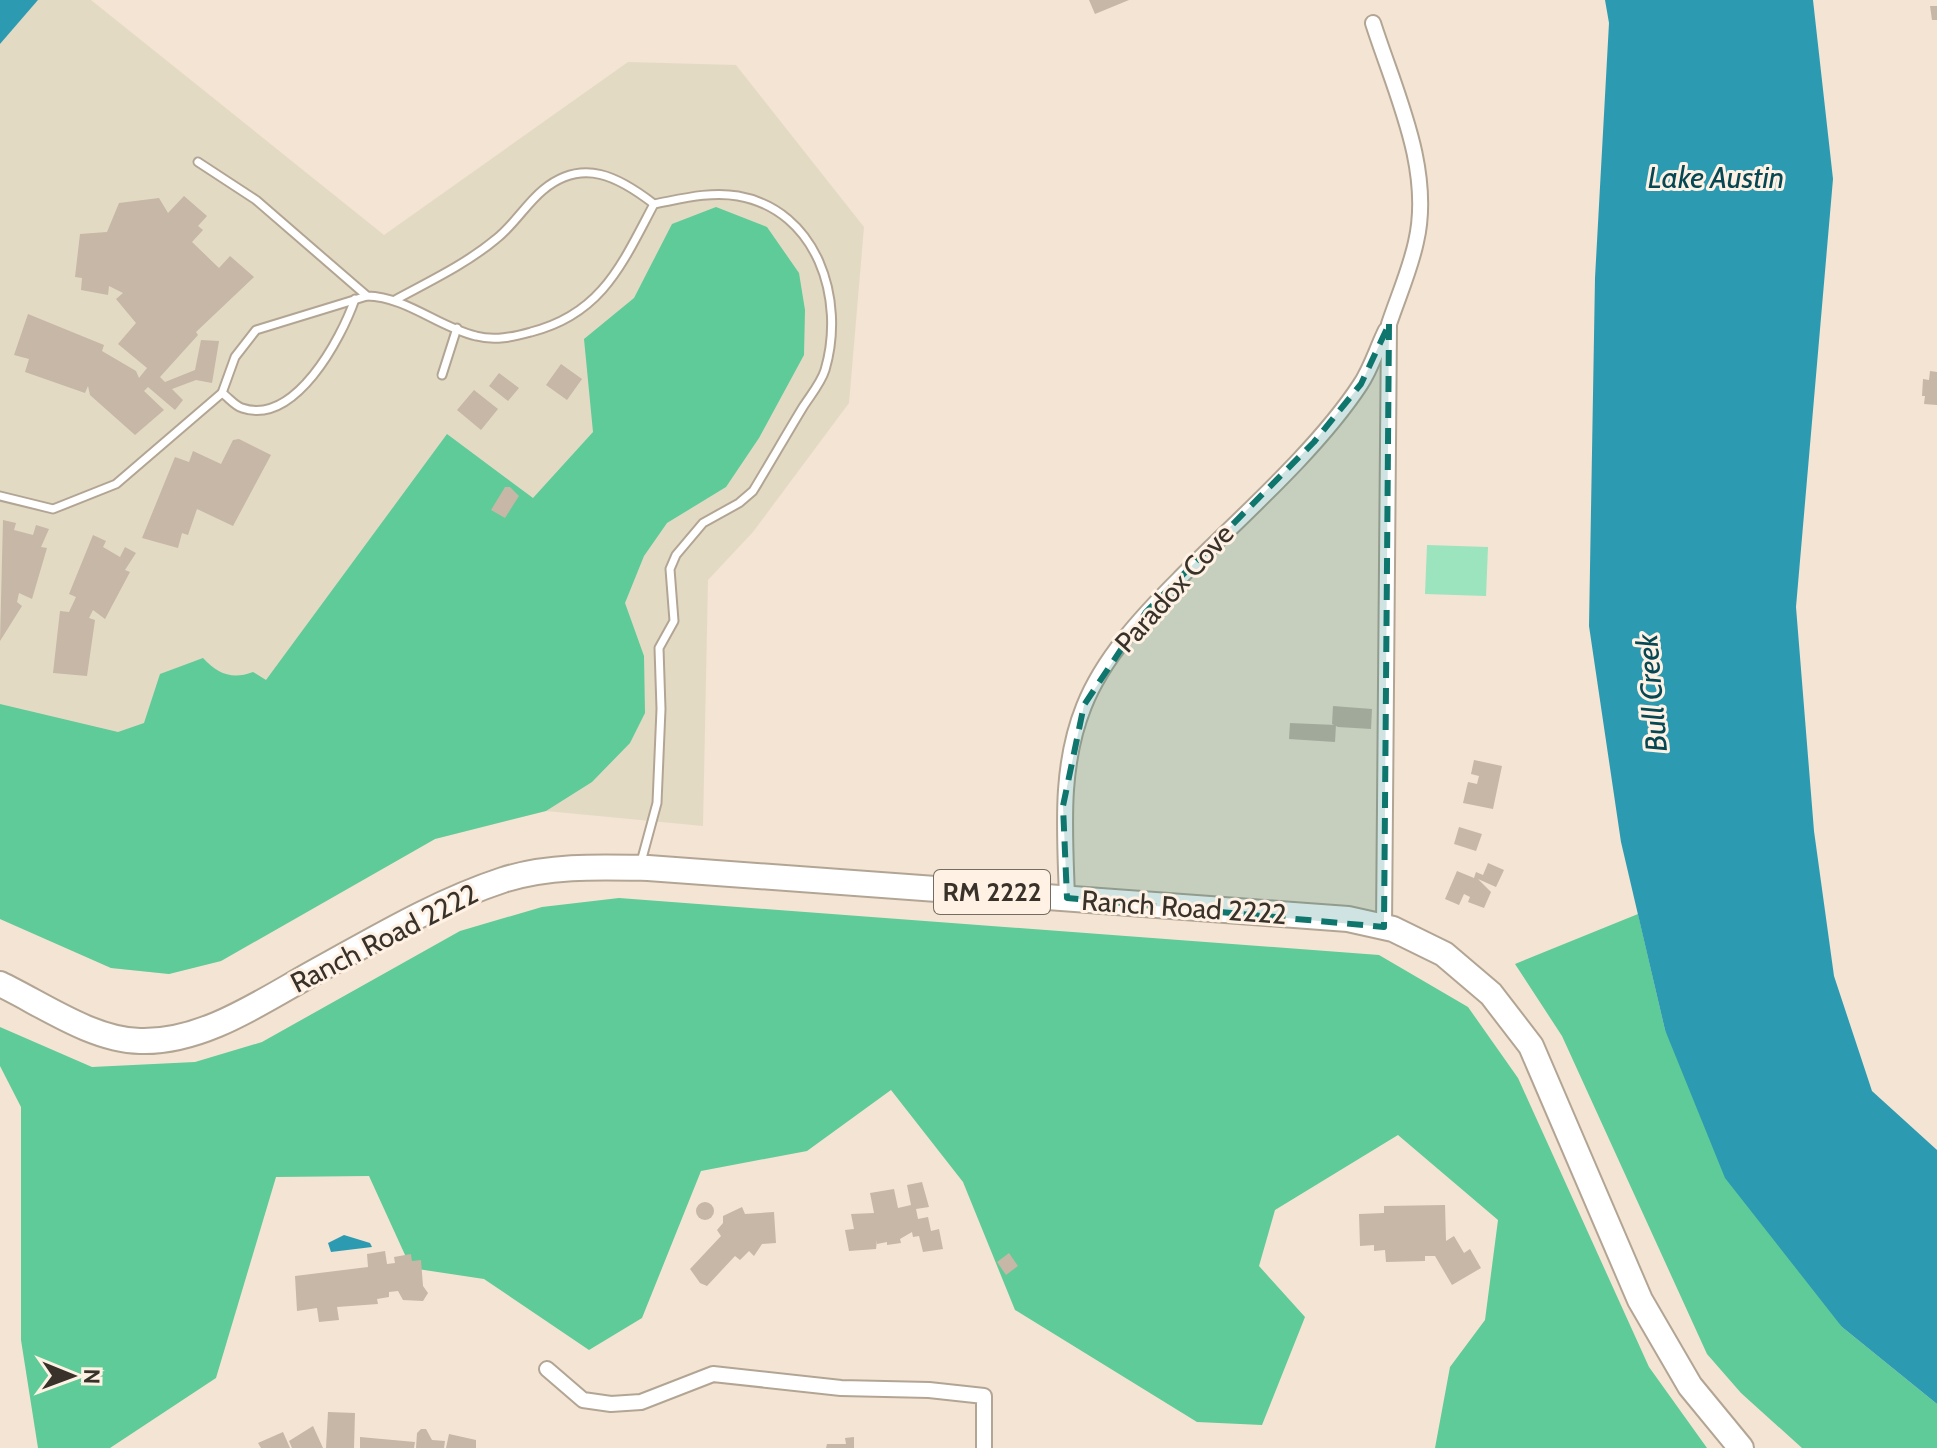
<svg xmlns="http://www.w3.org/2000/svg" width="1937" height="1448" font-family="Cabin,sans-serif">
  <rect width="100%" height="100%" fill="#f4e4d3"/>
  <path fill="#e3dac4" d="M38,0h53l293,235 244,-173 108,3 128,162 -15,176 -96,129 -45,48 -5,246 -157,-15 -111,28 -214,122 -52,13 -58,-6 -111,-49v-875z"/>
  <path fill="#9be4be" d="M1427,545l61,2 -2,49 -61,-2z"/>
  <g fill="#5ecb98">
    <path d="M716,207l51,20 32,46 6,37 -1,45 -45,83 -33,49 -59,36 -23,33 -19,47 19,53 1,57 -15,30 -38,39 -46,29 -111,28 -214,122 -52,13 -58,-6 -111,-49v-215l118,28 26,-9 16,-49 43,-16c15,16 29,22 50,14l13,8 181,-246 86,64 60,-66 -9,-93 50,-41 38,-74z"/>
    <path d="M619,898l760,57 89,52 50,71 131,289 58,81h-272l15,-81 35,-47 13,-100 -100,-85 -123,75 -16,56 46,51 -43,108 -65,-3 -182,-112 -52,-128 -72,-92 -84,61 -106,20 -59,147 -53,32 -105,-71 -73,-11 -42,-92 -93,1 -60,201 -106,70h-72l-17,-108v-233l-21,-41v-39l92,40 103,-5 67,-20 198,-111 82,-24z"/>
    <path d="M1638,914l27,116 177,297 95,77v44h-135l-61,-55 -34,-39 -145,-318 -47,-72z"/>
  </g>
  <g fill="#2c9bb2">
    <path d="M0,0h38l-38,44z"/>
    <path d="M1605,0h208l20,179 -37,428 18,224 20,145 38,115 65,59v254l-95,-77 -117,-149 -60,-148 -44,-188 -32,-216 6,-348 14,-255z"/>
    <path d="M344,1235l26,8 2,4 -41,5 -3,-9z"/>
  </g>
  <g fill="#c6b7a6">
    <path d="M1089,0h40l-34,14z"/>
    <path d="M1930,6h7v14h-5z"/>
    <path d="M184,196l23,20 -9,10 5,4 -11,12 27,26 11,-12 24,21 -58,55 2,3 -38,42 5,5 30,-12 6,-30 18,1 -7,42 -16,-3 -24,9 11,11 -8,10 -27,-23 -4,4 20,19 -29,25 -45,-40 -2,-9 -3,7 -60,-21 4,-13 -15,-4 14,-41 76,31 -2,6 34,20 3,7 8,-10 -29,-24 18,-21 -20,-24 7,-6 -14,-7 -1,9 -27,-5 1,-12 -7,-1 5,-43 27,-2 12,-29 40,-5 9,15z"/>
    <path d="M561,364l21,15 -15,21 -21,-15z"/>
    <path d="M1930,371l7,1v33l-13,-1 1,-8h-3l1,-17 6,1z"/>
    <path d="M499,373l20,15 -11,13 -19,-15z"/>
    <path d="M474,390l24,19 -17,21 -24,-20z"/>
    <path d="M239,439l32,16 -38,71 -36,-17 -9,26 -6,-2 -4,15 -36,-10 33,-81 14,5 4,-11 28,13 12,-24z"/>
    <path d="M505,487h5l9,9 -14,22 -14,-8z"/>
    <path d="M3,520l13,3 -2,7 19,5 3,-10 13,4 -8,18 6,1 -15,51 -13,-6 -2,9 5,4 -22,35z"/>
    <path d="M93,535l13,6 -3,6 17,10 5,-10 11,6 -11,17 5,2 -25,47 -12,-9 -4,8 6,2 -8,56 -34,-3 7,-62 9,1 7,-15 -7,-3z"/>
    <path d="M1333,706l39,3 -1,20 -33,-2 -6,-3z"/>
    <path d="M1290,723l46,2 -1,17 -46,-3z"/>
    <path d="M1474,760l28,6 -9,43 -30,-6 5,-21 9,2 2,-8 -8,-2z"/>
    <path d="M1459,827l23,7 -6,17 -22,-7z"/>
    <path d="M1488,863l16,7 -8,17 -18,-8 13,13 -7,16 -16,-6 2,-5 -6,-3 -5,11 -14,-6 12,-28 17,7 2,-6 7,3z"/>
    <path d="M922,1182l7,25 -13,2 2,10 10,-2 3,14 8,-2 4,20 -20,3 -4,-16 -6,1 -1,-5 -12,7 1,4 -14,2v-3l-10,2v-4l-1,9 -27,2 -4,-21 9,-1 -3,-15 23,-1 -4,-20 24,-4 4,19 13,-3 -4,-20z"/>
    <circle cx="705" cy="1211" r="9"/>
    <path d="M1445,1205l1,36 8,-5 10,17 6,-4 11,19 -29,17 -17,-29h-10v5l-39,1 -1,-12 -11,1v-6l-14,1 -1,-32 25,-1v-7z"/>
    <path d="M742,1207l3,7 29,-2 2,31 -14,1 -8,12 -5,-5 -9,9 -5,-4 -28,30 -7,-3 -10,-14 31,-33 -4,-6 6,-7v-7z"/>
    <path d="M385,1251l2,13 8,-1 -1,-6 17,-3 1,7 9,-1 2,26 5,7 -5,8 -20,-1 -5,-9 -9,1v5l-12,2 1,5 -41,3 2,13 -20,2 -2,-14 -20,3 -2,-35 73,-9 -1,-13z"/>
    <path d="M1009,1253l9,13 -12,9 -9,-13z"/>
    <path d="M328,1412l27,1 -1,35h-28z"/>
    <path d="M313,1426l10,22h-31l-3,-7z"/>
    <path d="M421,1429h5l6,11 13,1 -1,7h-28l1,-15z"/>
    <path d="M283,1432l7,16h-29l-3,-5z"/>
    <path d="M449,1434l27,6v8h-30z"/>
    <path d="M360,1437l55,5 -1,6h-54z"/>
    <path d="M854,1437v11h-28l1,-4h19l-1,-6z"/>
  </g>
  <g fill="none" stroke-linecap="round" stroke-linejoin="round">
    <defs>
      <g id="service">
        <path d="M198,162l58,38 111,96c40,1 71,31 109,40 18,5 37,1 55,-4 71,-18 91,-68 123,-128 27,-5 56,-13 84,-8 79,14 108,103 87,174 -4,13 -15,26 -22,37 -17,28 -33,56 -50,84l-14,12 -36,20 -27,32 -6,14 4,52 -15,27 2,61 -4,94 -16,59"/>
        <path d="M395,300c35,-19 71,-36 101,-61 18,-14 30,-35 47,-49 40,-33 76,-13 111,14"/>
        <path d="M442,375l15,-47"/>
        <path d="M222,393c6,4 13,13 20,15 53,18 99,-69 113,-109"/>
        <path d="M0,496l53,13 63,-25 106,-91 13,-36 21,-27 111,-34"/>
      </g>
      <g id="minor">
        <path d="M1373,23c22,69 60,146 43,219 -6,28 -18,55 -27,82l-5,603"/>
        <path d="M1067,898c-2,-65 -8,-130 17,-192 19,-48 58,-90 94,-126 57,-58 138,-128 182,-195 11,-16 17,-37 26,-55"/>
        <path d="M547,1369l36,31 28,4 30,-2 72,-28 128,14 88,2 55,6v52"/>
      </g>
      <path id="primary" d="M0,984c42,20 92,56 140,57 62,2 121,-39 173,-68 62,-34 123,-71 190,-93 46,-15 98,-13 145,-12l700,51 45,10 51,25 47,40 40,52 109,254 50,86 51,62"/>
    </defs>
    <use href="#service" stroke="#b3a594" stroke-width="11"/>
    <use href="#minor" stroke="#b3a594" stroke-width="18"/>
    <use href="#primary" stroke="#b3a594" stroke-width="28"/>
    <use href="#service" stroke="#fff" stroke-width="7"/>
    <use href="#minor" stroke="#fff" stroke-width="14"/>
    <use href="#primary" stroke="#fff" stroke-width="24"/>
  </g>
  <path fill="#0f766e" fill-opacity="0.2" stroke="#0f766e" stroke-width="6" stroke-dasharray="16 10" stroke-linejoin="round" d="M1389,324l-5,603 -317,-29 -4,-92 21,-101 62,-93 168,-170 47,-58z"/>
  <g text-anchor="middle" stroke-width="6" stroke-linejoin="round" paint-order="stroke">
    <rect fill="#fff2e4" stroke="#746c62" stroke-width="2" x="934" y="870" width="116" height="44" rx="6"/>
    <g font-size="26" font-weight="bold" fill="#38322b">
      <text x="992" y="901">RM 2222</text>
    </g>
    <g font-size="28" fill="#38322b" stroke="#fff2e4">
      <text transform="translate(1174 588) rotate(-48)" y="10">Paradox Cove</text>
      <text transform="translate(1184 907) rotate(4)" y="10">Ranch Road 2222</text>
      <text transform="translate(384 938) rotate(-27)" y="10">Ranch Road 2222</text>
    </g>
    <g font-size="30" font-style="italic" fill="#054753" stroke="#fff2e4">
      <text x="1716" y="188">Lake Austin</text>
      <text transform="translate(1652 693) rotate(-95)" y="10">Bull Creek</text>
    </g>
  </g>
  <g transform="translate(72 1376) rotate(91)" stroke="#fff2e4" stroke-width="6" paint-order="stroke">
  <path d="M0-6L14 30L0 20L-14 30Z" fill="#38322b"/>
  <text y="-12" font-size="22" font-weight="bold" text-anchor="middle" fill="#38322b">N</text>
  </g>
</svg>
